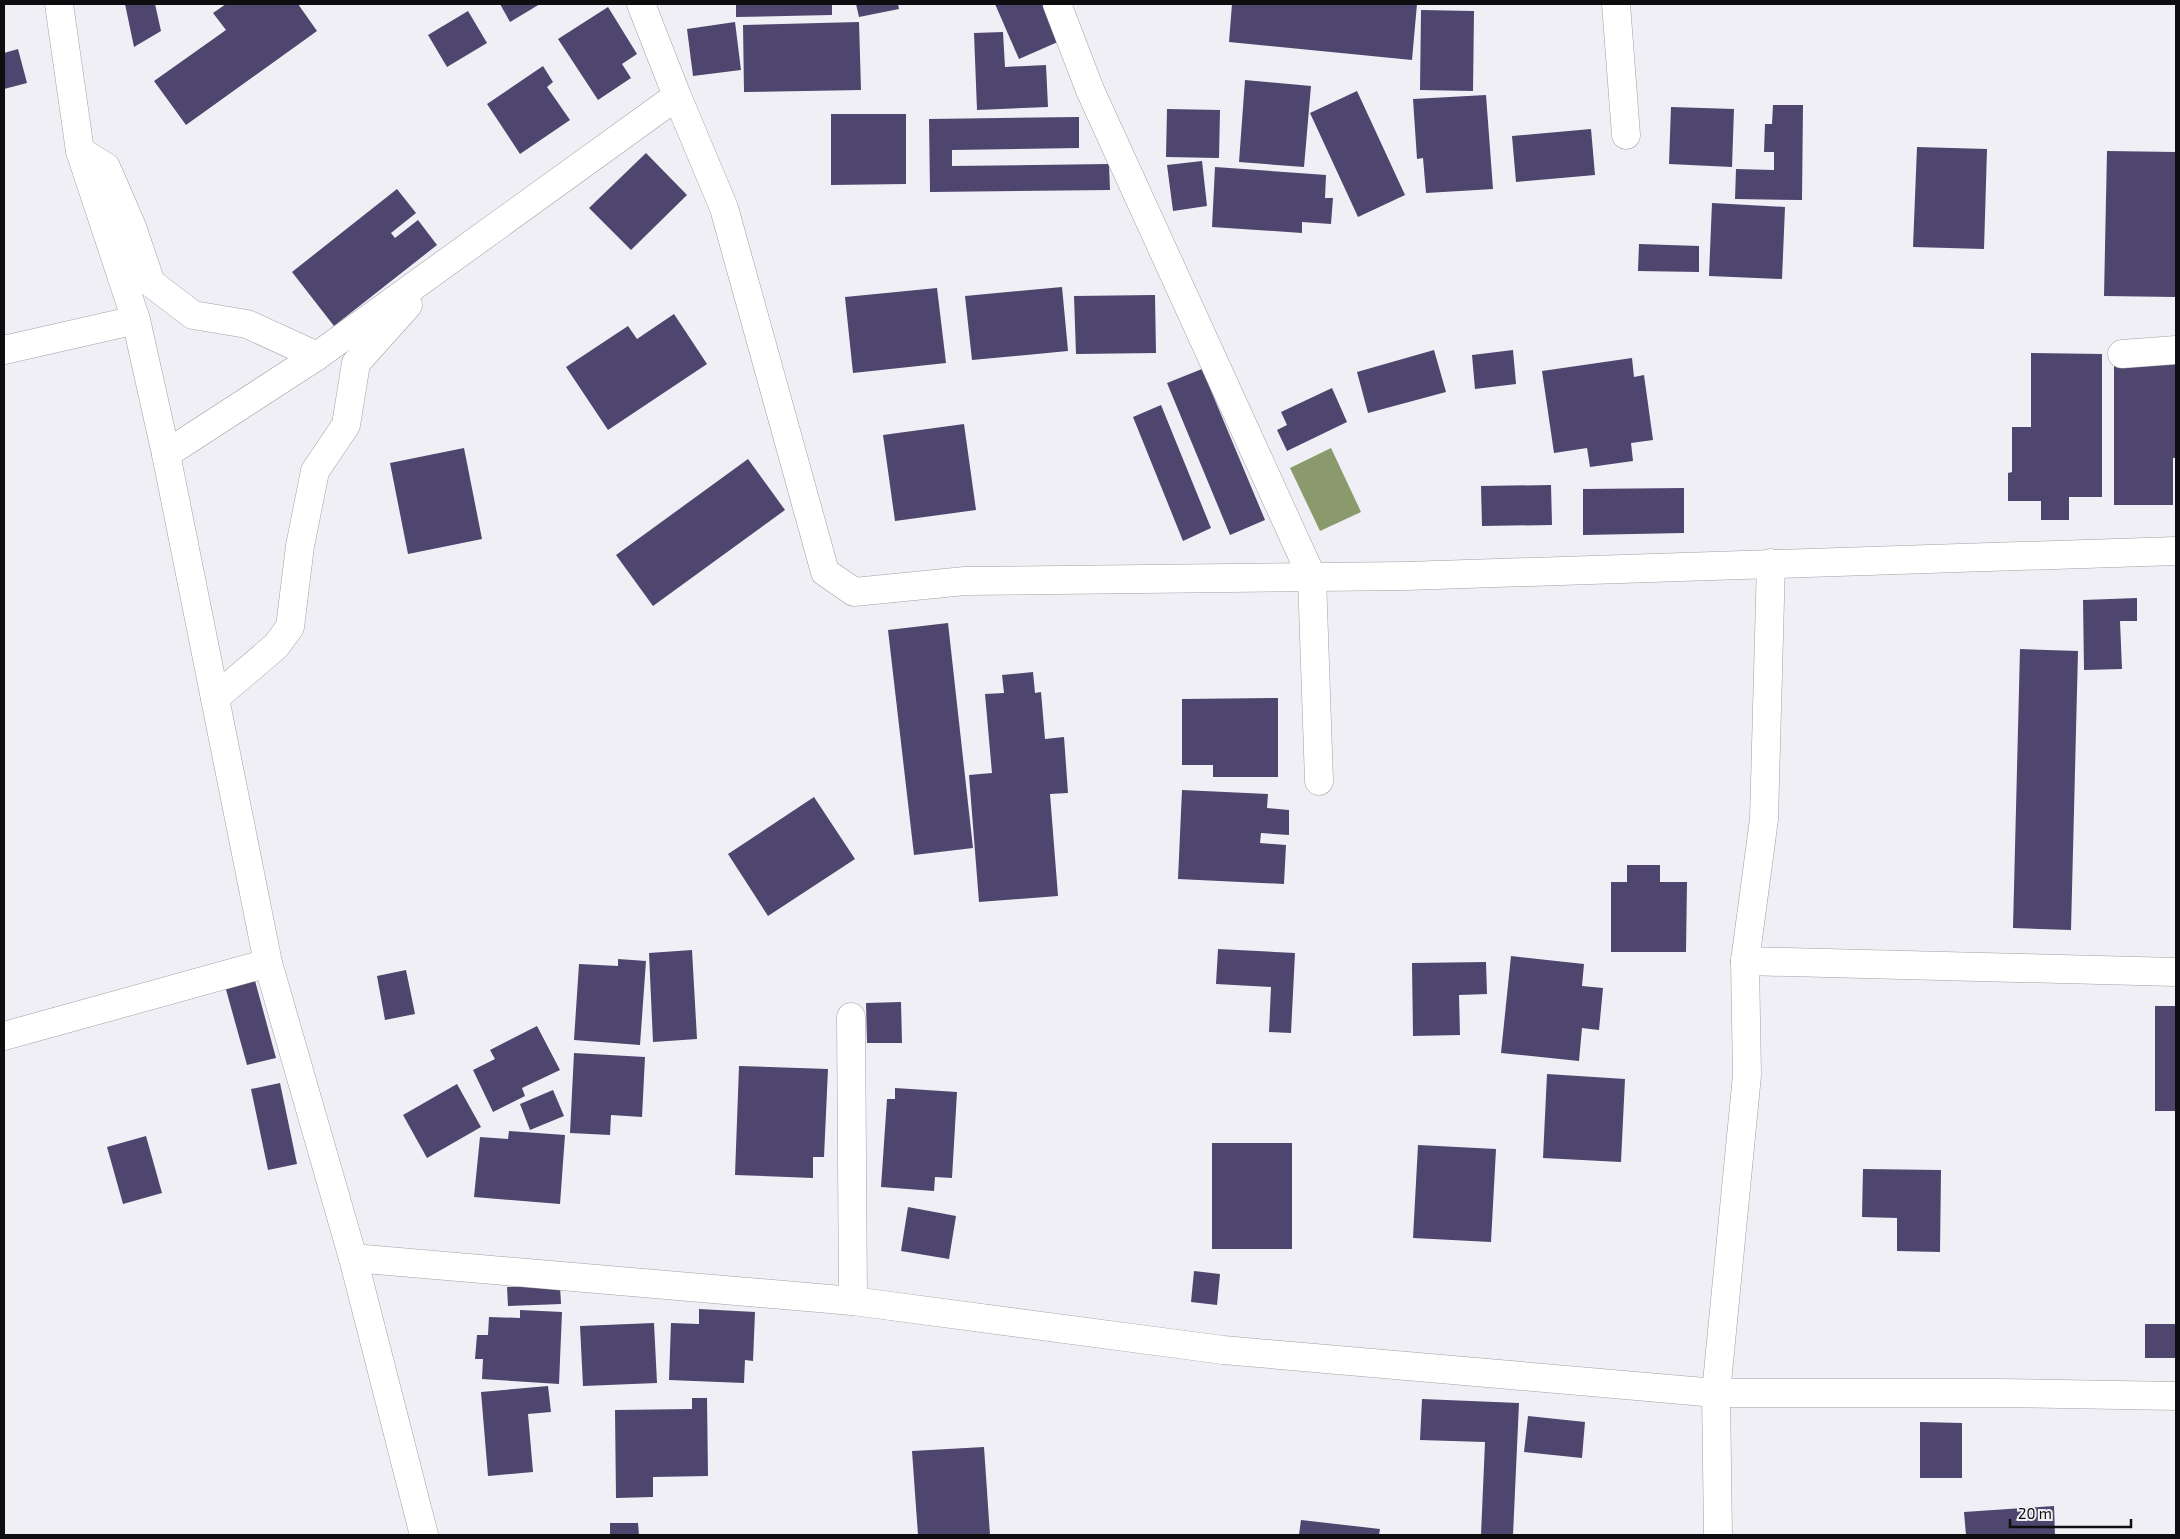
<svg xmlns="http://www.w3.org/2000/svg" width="2180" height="1539" font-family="'Exo 2',sans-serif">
  <rect width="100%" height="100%" fill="#f0eff5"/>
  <path fill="#8a9a6c" d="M1331,448l30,64 -41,19 -30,-63z"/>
  <g fill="#4e466e">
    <path d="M125,4h30l6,27 -27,16z"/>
    <path d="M226,4h72l19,27 -131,94 -32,-44 72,-51 -13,-17z"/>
    <path d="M500,4h40l-30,18z"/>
    <path d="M736,4h96v11l-96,2z"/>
    <path d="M856,4h42l1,5 -40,8z"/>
    <path d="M995,4h48l17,37 -41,18z"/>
    <path d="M1232,4h185l-5,56 -183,-18z"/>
    <path d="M608,7l29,47 -15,10 9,14 -33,22 -40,-61z"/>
    <path d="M1421,10l53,1 -1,80 -53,-1z"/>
    <path d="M468,11l19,32 -40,24 -19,-32z"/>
    <path d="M735,22l6,48 -48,6 -6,-47z"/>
    <path d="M859,22l2,68 -117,2 -1,-67z"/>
    <path d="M1003,32l2,35 41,-2 2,42 -71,3 -3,-77z"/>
    <path d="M18,49l9,34 -23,6v-36z"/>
    <path d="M543,66l10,16 -6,5 23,33 -50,34 -33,-50z"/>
    <path d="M1245,80l66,6 -7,81 -65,-5z"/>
    <path d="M1357,91l48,104 -47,22 -48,-104z"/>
    <path d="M1486,95l7,94 -67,4 -3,-35 -6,1 -4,-60z"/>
    <path d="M1773,105h30l-1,95 -67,-1 1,-30 38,1v-18h-10l1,-28h7z"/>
    <path d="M1671,107l63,2 -2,58 -63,-3z"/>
    <path d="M1167,109l53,1 -1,48 -53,-1z"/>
    <path d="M831,114h75v70l-75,1z"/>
    <path d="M1079,117v31l-127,2v16l157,-2 1,26 -180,2 -1,-73z"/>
    <path d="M1591,129l4,46 -79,7 -4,-46z"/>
    <path d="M1917,147l70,2 -3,100 -71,-2z"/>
    <path d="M2107,151l69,1v145l-72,-1z"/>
    <path d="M646,153l41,42 -56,55 -42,-42z"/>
    <path d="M1202,161l5,45 -34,5 -6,-46z"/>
    <path d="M1215,167l111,8 -1,23h8l-2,26 -29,-2v11l-90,-6z"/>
    <path d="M397,189l19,24 -25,20 4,5 23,-18 19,25 -103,81 -42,-54z"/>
    <path d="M1712,203l73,4 -3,72 -73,-3z"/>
    <path d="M1639,244l60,2v26l-61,-1z"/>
    <path d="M1062,287l6,64 -96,9 -7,-64z"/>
    <path d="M937,288l9,75 -93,10 -8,-76z"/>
    <path d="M1155,295l1,58 -80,1 -2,-58z"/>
    <path d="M674,314l33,50 -99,66 -42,-63 62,-41 9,13z"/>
    <path d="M1434,350l12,42 -78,21 -11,-41z"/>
    <path d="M1513,350l3,34 -41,5 -3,-34z"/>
    <path d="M2031,353l71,1v143h-33v23h-28v-19h-33v-28l4,-1v-45h19z"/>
    <path d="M1632,358l2,19 10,-2 9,65 -22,3 2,18 -43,6 -3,-19 -33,5 -12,-82z"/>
    <path d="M2114,363h62v95h-3v47h-59z"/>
    <path d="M1202,369l63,151 -35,15 -63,-152z"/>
    <path d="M1332,388l15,34 -60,29 -10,-21 10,-5 -6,-13z"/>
    <path d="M1161,405l50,123 -28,13 -50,-124z"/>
    <path d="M964,424l12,86 -81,11 -12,-86z"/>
    <path d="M464,448l18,91 -74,15 -18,-91z"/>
    <path d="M748,459l37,51 -132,96 -37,-51z"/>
    <path d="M1551,485l1,40 -70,1 -1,-40z"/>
    <path d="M1684,488v45l-101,2v-46z"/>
    <path d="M2137,598v23h-17l2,48 -38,1 -1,-70z"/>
    <path d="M948,623l25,225 -59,7 -26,-225z"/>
    <path d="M2020,649l58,2 -7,279 -58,-2z"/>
    <path d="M1033,672l2,21 6,-1 4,47 19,-2 4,56 -18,1 8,102 -79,6 -10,-127 23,-2 -7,-79 19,-1 -2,-18z"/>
    <path d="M1278,698v79h-65v-12h-31v-66z"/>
    <path d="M1182,790l86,4 -1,14 22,2v25l-28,-2 -1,10 26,2 -2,39 -106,-5z"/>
    <path d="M814,797l41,62 -87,57 -40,-62z"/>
    <path d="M1627,865h33v17h27l-1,70h-75v-70h16z"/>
    <path d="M1218,949l77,4 -4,80 -22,-1 2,-45 -55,-3z"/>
    <path d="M692,950l5,89 -44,3 -4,-89z"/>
    <path d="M1511,956l73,8 -2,22 21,2 -4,42 -17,-2 -3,33 -78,-8z"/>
    <path d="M618,959l28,2 -6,84 -66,-5 5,-76 39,2z"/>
    <path d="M1486,962l1,32 -28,1 1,40 -47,1 -1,-73z"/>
    <path d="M406,970l9,44 -30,6 -8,-44z"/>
    <path d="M254,977l22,81 -29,7 -22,-79z"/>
    <path d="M901,1002l1,41h-35l-1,-40z"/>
    <rect x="2155" y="1006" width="21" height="105"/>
    <path d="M537,1026l23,44 -38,18 3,8 -32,16 -20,-42 22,-11 -5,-9z"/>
    <path d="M574,1053l71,4 -3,60 -31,-2 -1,20 -40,-2z"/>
    <path d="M739,1066l89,3 -4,88h-11v21l-78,-3z"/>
    <path d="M1547,1074l78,5 -4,83 -78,-4z"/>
    <path d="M280,1083l17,81 -29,6 -17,-81z"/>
    <path d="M457,1084l24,43 -54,31 -24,-43z"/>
    <path d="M895,1088l62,4 -5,86 -17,-1 -1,14 -53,-4 6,-88h8z"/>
    <path d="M553,1090l11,26 -34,14 -10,-26z"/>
    <path d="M509,1131l56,4 -5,69 -86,-7 6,-60 28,2z"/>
    <path d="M146,1136l16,57 -39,11 -16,-57z"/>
    <rect x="1212" y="1143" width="80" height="106"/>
    <path d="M1418,1145l78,4 -5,93 -78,-4z"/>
    <path d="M1863,1169l78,1 -1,82 -43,-1v-33l-35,-1z"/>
    <path d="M908,1207l48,9 -7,43 -48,-8z"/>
    <path d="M1194,1271l26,3 -3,31 -26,-3z"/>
    <path d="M560,1286l1,18 -53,2 -1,-19z"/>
    <path d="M699,1309l56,3 -2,49 -8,-1 -1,23 -75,-3 2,-57 28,1z"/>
    <path d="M520,1310l42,2 -3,72 -77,-5 1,-20h-8l2,-24h11l1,-18 31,1z"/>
    <path d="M654,1323l3,60 -74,3 -3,-60z"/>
    <rect x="2145" y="1324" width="31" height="34"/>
    <path d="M548,1386l3,26 -23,2 5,58 -45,4 -7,-84z"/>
    <path d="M692,1398h15l1,78 -55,1v20l-37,1 -1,-88 77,-1z"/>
    <path d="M1422,1399l97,4 -6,132h-32l4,-93 -65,-2z"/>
    <path d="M1528,1416l57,6 -3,36 -58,-6z"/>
    <path d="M1920,1422l42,1v55h-42z"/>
    <path d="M984,1447l6,88h-72l-6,-84z"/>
    <path d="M2054,1506l1,29h-89l-2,-23z"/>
    <path d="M1301,1520l79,9 -1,6h-80z"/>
    <path d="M610,1523h28l1,12h-29z"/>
  </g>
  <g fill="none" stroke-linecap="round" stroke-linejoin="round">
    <defs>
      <g id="street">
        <path d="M59,4l21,147 56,169 30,134 102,509 85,295 71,277"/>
        <path d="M641,4l36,92 47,112 101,364 29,20 111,-11 441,-5 770,-25"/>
        <path d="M1057,4l33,86 222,487 7,204"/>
        <path d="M1616,4l10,131"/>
        <path d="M80,151l26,16 26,60 19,56 42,32 54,9 70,32"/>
        <path d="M4,350l132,-30"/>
        <path d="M2122,354l54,-4"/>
        <path d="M166,454l151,-98 360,-260"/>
        <path d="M215,698l61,-52 14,-19 10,-81 15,-75 31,-46 10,-62 52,-58"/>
        <path d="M1745,961l431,11"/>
        <path d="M851,1017l2,284"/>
        <path d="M4,1036l264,-73"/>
        <path d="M353,1258l500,43 370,49 493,43h283l177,3"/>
        <path d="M1718,1535l-2,-142 31,-318 -2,-114 19,-142 7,-256"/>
      </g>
    </defs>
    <use href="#street" stroke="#a1a0a5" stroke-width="29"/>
    <use href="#street" stroke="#fff" stroke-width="28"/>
  </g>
  <rect width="2180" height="1539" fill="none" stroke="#0e0e10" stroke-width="10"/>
  <path d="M2010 1519v8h121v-8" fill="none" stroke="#0e0e10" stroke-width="2.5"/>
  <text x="2018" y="1519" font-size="15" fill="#0e0e10" stroke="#f0eff5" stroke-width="4" paint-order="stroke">20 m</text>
</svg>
